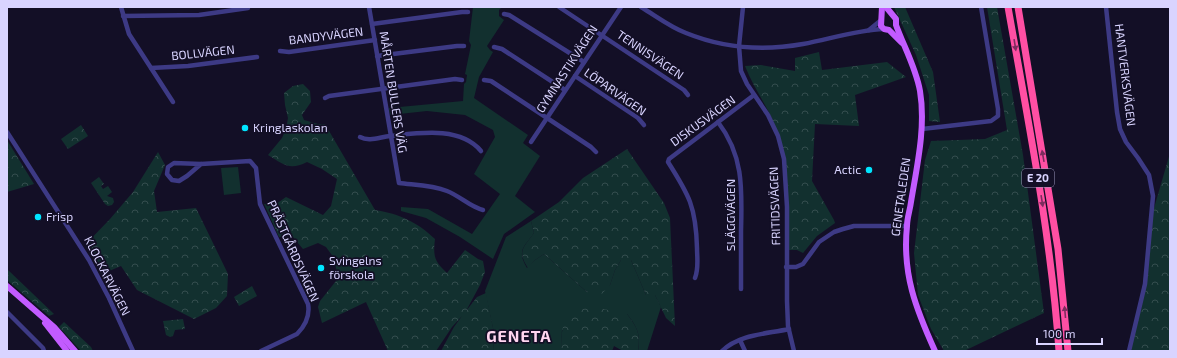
<svg xmlns="http://www.w3.org/2000/svg" width="1177" height="358" font-family="'Exo 2',sans-serif">
  <defs>
    <pattern id="forest-crowns" width="20" height="18" patternUnits="userSpaceOnUse"><rect width="20" height="18" fill="#12302f"/><path d="M2 6a3 3 0 1 1 6 0M12 15a3 3 0 1 1 6 0" fill="none" stroke="#344d4e"/></pattern>
  </defs>
  <rect width="100%" height="100%" fill="#130f26"/>
  <g fill="#12302f">
    <path d="M473,7h29l-3,3v6l5,4 -17,26 3,4 3,2 -14,25 -5,21 54,37 -5,8 17,13 -25,40 20,16 -31,22 -11,25 -33,-22 -34,-19 -25,-7v-4l27,2 44,25 28,-40 -26,-20 21,-37 -2,-7 -28,-15 -38,-4 -37,4 -1,-7 74,-7 1,-17 2,-2 1,-7 -2,-1 6,-29 -2,-4z"/>
    <path d="M238,167l3,26 -17,2 -3,-27z"/>
    <path d="M531,221l3,12c-11,15 -17,18 -7,35l8,-8 9,-6 43,38 23,-7 5,-15 6,-10h10l15,35h9l6,12 -14,44h-9c3,-17 -1,-24 -11,-37l-65,16 -1,21h-68l1,-18 -9,-42 21,-54z"/>
  </g>
  <g fill="url(#forest-crowns)">
    <path d="M894,7h11l28,65 7,50 -11,-1v-26l-13,-40z"/>
    <path d="M987,7h10l26,148 21,158 -80,38h-20l-13,-22 -13,-34 -4,-42 11,-93 6,-19 54,-2 22,-9z"/>
    <path d="M819,52l3,18 65,-8 19,15 -51,18 4,31 -44,-2 -3,57 22,39 1,3 -18,13 -14,17 -6,-3h-9c0,-43 3,-84 -13,-124 -8,-21 -22,-39 -30,-60l16,-1 34,6v-13z"/>
    <path d="M303,84l7,7 1,11 -9,13 2,5 14,4h7l50,86c25,4 42,12 60,29 -2,17 -1,22 12,34l18,-23 13,9 5,2 2,11 -5,13 -14,26 11,-14 9,-4 8,40 -1,18h-52l13,-24 8,-11 -10,11 -16,24h-48l-22,-49 -44,21 -4,-16 2,-6 16,-20 1,-8 -3,-15 -8,-11 -8,-4 -15,6 -11,-13 -13,1 -15,-33h12l10,-7 37,18 8,-9 6,-27 -15,-10 -15,-7c-18,9 -24,2 -39,-7l14,-17 4,-9 2,-11 -3,-13 -1,-12 9,-7z"/>
    <path d="M81,125l7,11 -20,13 -7,-10z"/>
    <path d="M7,140l27,44 -27,8z"/>
    <path d="M627,149l37,54 6,15 5,108 -9,-8 -11,-23h-9l-15,-35h-10l-6,10 -5,15 -9,10 -14,-3 -43,-38 -9,6 -7,8c-11,-17 -5,-20 6,-35l-3,-12 28,-19 24,-24z"/>
    <path d="M158,152l7,13 -11,26 3,21 39,-4 32,66 -1,22 -11,12 -22,11 -57,-29 -16,-24 -19,8 -17,-29 25,-26 23,-27z"/>
    <path d="M1170,153v198h-39l9,-45 12,-91z"/>
    <path d="M99,177l5,7 -3,2 2,3 5,-3 4,6 -5,4 6,2 1,4 -2,3 -4,1 -3,-2 -14,-21z"/>
    <path d="M7,269l47,45 -5,2 -42,-36z"/>
    <path d="M252,286l5,10 -18,10 -5,-9z"/>
    <path d="M594,307l33,7c10,13 14,20 11,37h-15l-9,-5 -2,5h-51c1,-29 1,-40 33,-44z"/>
    <path d="M183,319l2,10 -10,1 -2,6 -3,1 -4,-2 -3,-14z"/>
    <path d="M64,322l27,25 2,4h-12l-22,-24z"/>
  </g>
  <g fill="none" stroke-linecap="round" stroke-linejoin="round">
    <g stroke="#3d3a85" stroke-width="4.5">
      <path d="M121,7l8,27 44,68"/>
      <path d="M369,7l30,176c16,2 33,2 48,8 13,5 23,16 36,19"/>
      <path d="M559,7l125,83 4,5"/>
      <path d="M641,7c15,9 29,20 45,26 37,15 78,18 117,11 27,-5 54,-14 81,-15"/>
      <path d="M743,7l-4,39 2,25 6,13 21,31 10,21 6,23 3,48v94l1,25 6,25"/>
      <path d="M1106,7l11,105 3,17 6,13 12,16 11,17 4,21 -8,88 -16,67"/>
      <path d="M504,14l5,1 75,47"/>
      <path d="M123,16l76,-1 49,-7"/>
      <path d="M372,24l90,-12h6"/>
      <path d="M869,30l11,-9"/>
      <path d="M494,47l8,2 63,41"/>
      <path d="M280,51l9,1 86,-12"/>
      <path d="M377,56l80,-10h7"/>
      <path d="M151,68l37,-2 69,-9"/>
      <path d="M575,76l63,42 6,7"/>
      <path d="M484,80l7,1 100,66 5,5"/>
      <path d="M325,98l4,-2 126,-17 7,1"/>
      <path d="M718,122c26,34 24,68 23,109 0,19 0,39 0,58"/>
      <path d="M922,129l69,-8 7,-5v-7l-17,-102"/>
      <path d="M7,132l82,128 20,38 24,53"/>
      <path d="M360,137c9,5 20,0 30,-1 29,-3 70,-10 91,15"/>
      <path d="M531,142l90,-135"/>
      <path d="M201,164l-14,12 -8,5 -7,-1 -5,-6 1,-7 6,-4 27,1 49,-3 6,7 4,36 48,100c2,11 -3,22 -11,30l-36,17"/>
      <path d="M786,267h10l7,-3 16,-22 15,-10 9,-3 11,-3h52"/>
      <path d="M695,278c4,-10 2,-20 2,-30 -1,-41 -8,-53 -29,-86l1,-3 85,-64"/>
      <path d="M7,312l36,36 1,3"/>
      <path d="M740,340l5,11"/>
      <path d="M722,351c17,-17 45,-17 67,-22"/>
    </g>
    <g stroke="#c25bff" stroke-width="6">
      <path d="M882,7l-1,19 3,3 5,1 13,13"/>
      <path d="M886,7l10,12v6c8,22 20,43 24,66 6,36 -3,75 -9,111 -1,8 -4,16 -4,24 -5,48 9,83 28,125"/>
      <path d="M7,286l47,41 21,24"/>
      <path d="M45,323l22,28"/>
    </g>
    <g stroke="#ff4fa3" stroke-width="7">
      <path d="M1008,7c20,114 43,228 51,344"/>
      <path d="M1018,7l40,242 10,102"/>
    </g>
  </g>
  <defs><path id="oneway-solid" d="M-6-.8H1V-3.2L6.5 0L1 3.2V.8H-6Z"/></defs>
  <g fill="#7d2c5e">
    <use href="#oneway-solid" transform="translate(1015 45) rotate(81)"/>
    <use href="#oneway-solid" transform="translate(1043 156) rotate(-100)"/>
    <use href="#oneway-solid" transform="translate(1042 201) rotate(81)"/>
    <use href="#oneway-solid" transform="translate(1065 312) rotate(-95)"/>
  </g>
  <g fill="#00e5ff" stroke="#130f26" stroke-width="1.5">
    <circle cx="245" cy="128" r="4"/>
    <circle cx="869" cy="170" r="4"/>
    <circle cx="38" cy="217" r="4"/>
    <circle cx="321" cy="268" r="4"/>
  </g>
  <g text-anchor="middle" stroke-width="3.5" stroke-linejoin="round" paint-order="stroke">
    <rect fill="#130f26" stroke="#9e99be" stroke-width="1" x="1022" y="169" width="32" height="18" rx="3"/>
    <g font-size="11" font-weight="bold" fill="#d9d4ff">
      <text x="1038" y="182">E 20</text>
    </g>
    <g font-size="12" fill="#d9d4ff" stroke="#130f26">
      <text transform="translate(326 36) rotate(-7)" y="4">BANDYVÄGEN</text>
      <text transform="translate(203 53) rotate(-6)" y="4">BOLLVÄGEN</text>
      <text transform="translate(650 55) rotate(34)" y="4">TENNISVÄGEN</text>
      <text transform="translate(567 69) rotate(-57)" y="4">GYMNASTIKVÄGEN</text>
      <text transform="translate(1125 75) rotate(83)" y="4">HANTVERKSVÄGEN</text>
      <text transform="translate(393 92) rotate(81)" y="4">MÅRTEN BULLERS VÄG</text>
      <text transform="translate(615 92) rotate(35)" y="4">LÖPARVÄGEN</text>
      <text transform="translate(703 121) rotate(-36)" y="4">DISKUSVÄGEN</text>
      <text transform="translate(901 197) rotate(-82)" y="4">GENETALEDEN</text>
      <text transform="translate(775 206) rotate(-92)" y="4">FRITIDSVÄGEN</text>
      <text transform="translate(731 215) rotate(-90)" y="4">SLÄGGVÄGEN</text>
      <text transform="translate(293 251) rotate(66)" y="4">PRÄSTGÅRDSVÄGEN</text>
      <text transform="translate(107 276) rotate(63)" y="4">KLOCKARVÄGEN</text>
    </g>
    <g font-size="12" fill="#d9d4ff" stroke="#130f26" text-anchor="start">
      <text x="253" y="132">Kringlaskolan</text>
      <text x="861" y="174" text-anchor="end">Actic</text>
      <text x="46" y="221">Frisp</text>
      <text x="329" y="265">Svingelns<tspan x="329" dy="14">förskola</tspan></text>
    </g>
    <g font-size="16" font-weight="bold" letter-spacing="1" fill="#ffd6f0" stroke="#130f26">
      <text x="519" y="342">GENETA</text>
    </g>
  </g>
  <rect width="1177" height="358" fill="none" stroke="#d9d4ff" stroke-width="16"/>
  <path d="M1037 338v6h65v-6" fill="none" stroke="#d9d4ff" stroke-width="2"/>
  <text x="1043" y="338" font-size="12" fill="#d9d4ff" stroke="#130f26" stroke-width="3" paint-order="stroke">100 m</text>
</svg>
